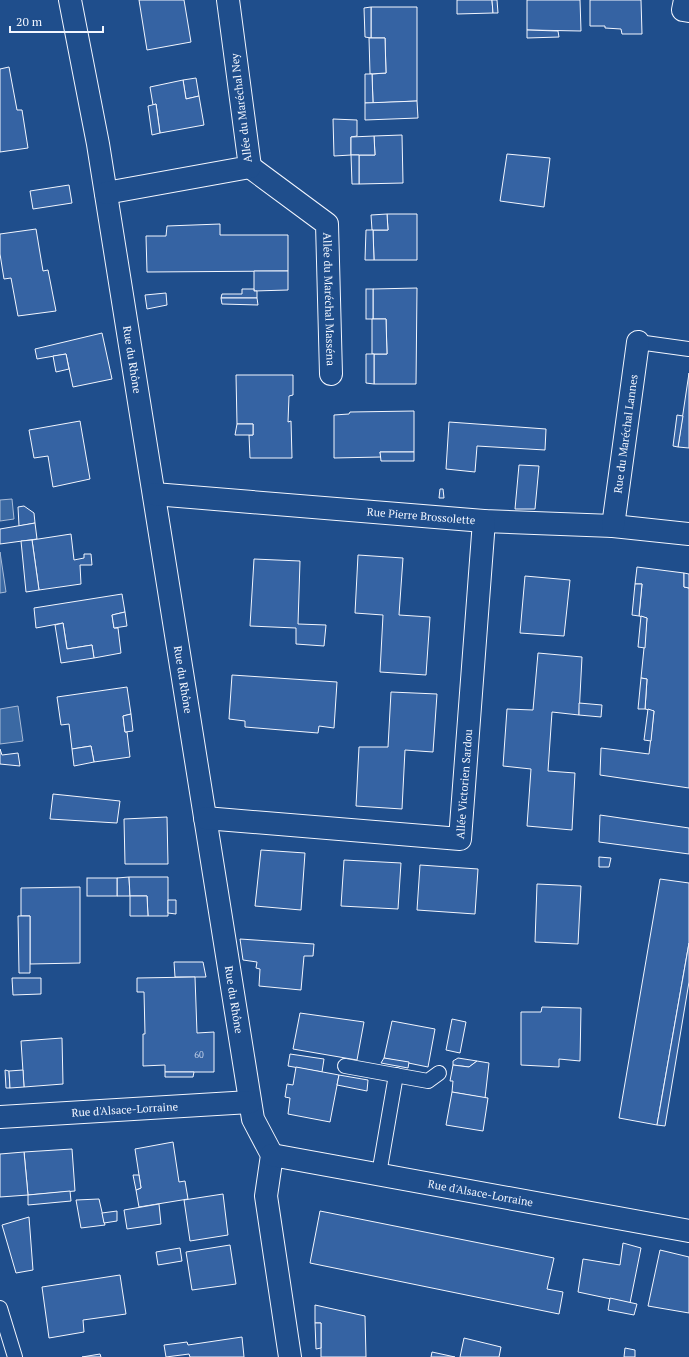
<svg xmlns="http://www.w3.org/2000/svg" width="689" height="1357" font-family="'PT Serif',serif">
  <rect width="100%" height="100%" fill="#1f4e8c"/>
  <g fill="#3b69a3" stroke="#a8bbd7">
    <path d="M12,499l2,20 -14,2v-21z"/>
    <path d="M0,552l6,40 -6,1z"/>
    <path d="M18,706l5,35 -23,3v-35z"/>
  </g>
  <g fill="#3563a3" stroke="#f2f6ff">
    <path d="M139,0h45l7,42 -44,8z"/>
    <path d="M457,0h35l1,13 -36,1z"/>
    <path d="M492,0h5l1,13h-5z"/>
    <path d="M527,0h53l1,31 -54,-1z"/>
    <path d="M590,0h51l1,34h-20l-1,-5 -16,-1v-2h-15z"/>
    <path d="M371,7h46v94l-44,2 -1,-29 14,-1 -1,-35h-14z"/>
    <path d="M371,7v31l-6,-1 -1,-29z"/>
    <path d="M527,30l31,1 1,6 -32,1z"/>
    <path d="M369,38h16l1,35 -16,1z"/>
    <path d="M9,67l8,43h5l6,38 -28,4v-83z"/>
    <path d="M365,74h7l1,29h-8z"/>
    <path d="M196,78l3,18 -13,3 -3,-19z"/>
    <path d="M183,80l3,19 13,-3 5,29 -44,8 -4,-29 -3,1 -3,-18z"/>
    <path d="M417,101l1,17 -53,2v-17z"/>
    <path d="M156,104l4,29 -8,2 -4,-29z"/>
    <path d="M333,119l24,1v16l-6,1v18l-17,1z"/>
    <path d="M402,135l1,48 -44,1v-29h16l-1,-19z"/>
    <path d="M374,136l1,19h-24v-18z"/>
    <path d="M507,154l43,4 -6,49 -44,-6z"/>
    <path d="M351,155h8v29h-7z"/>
    <path d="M69,185l3,18 -39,6 -3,-18z"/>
    <path d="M387,214h30v46h-43l-1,-30h15z"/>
    <path d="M387,214l1,16h-16l-1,-15z"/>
    <path d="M220,224v11h68v36l-141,1 -1,-36h20l1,-10z"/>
    <path d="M36,229l7,42 5,-1 8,41 -38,5 -7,-38 -7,1 -4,-25v-20z"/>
    <path d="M366,230h7l1,30h-9z"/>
    <path d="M254,271h34v19l-34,1z"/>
    <path d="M417,288l-1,96h-42v-30h13l-1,-35h-13v-30z"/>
    <path d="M242,289h12v2h3v7h-36l1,-4h20z"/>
    <rect x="366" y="289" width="7" height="30"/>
    <path d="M166,293l1,12 -20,4 -2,-14z"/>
    <path d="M221,298h36l1,7 -36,-1z"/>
    <path d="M372,319h14l1,35h-15z"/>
    <path d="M102,333l10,46 -39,8 -7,-33 -29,5 -2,-10z"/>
    <path d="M66,354l3,15 -13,3 -3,-16z"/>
    <path d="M366,354h8v30l-8,-1z"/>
    <path d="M689,373v75l-11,-1z"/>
    <path d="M236,375h57v20l-4,1 -1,26 3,-1 1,37h-42l-1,-23h4v-11h-16z"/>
    <path d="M414,411v41h-34l1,5 -47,1v-43l15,-1 1,-2z"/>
    <path d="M677,415l6,1 -5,31 -5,-1z"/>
    <path d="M80,421l10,58 -37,8 -5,-31 -14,2 -5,-28z"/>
    <path d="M449,422l97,7 -1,21 -68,-4 -2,26 -29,-3z"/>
    <path d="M237,424h16v11h-18z"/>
    <path d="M380,452h34v9h-33z"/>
    <path d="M519,465l20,1 -4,43h-20z"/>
    <path d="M440,489h3l1,9h-5z"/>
    <path d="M24,506l10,7 1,10 -16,3 -1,-19z"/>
    <path d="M35,523l2,16 -37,5v-15z"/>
    <path d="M71,534l3,26 10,-2v-4h7l1,11h-12l1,19 -42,6 -7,-50z"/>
    <path d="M32,540l7,50 -13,2 -5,-51z"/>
    <path d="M358,555l45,3 -4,57 31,2 -4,58 -46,-3 3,-57 -28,-2z"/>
    <path d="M254,559l46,2 -2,63 28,1 -2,21 -28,-2v-16l-46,-2z"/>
    <path d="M637,567l47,6v14l5,1v200l-89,-13 1,-27 48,6 5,-43 -9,-2 2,-30 -6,-1 6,-60 -8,-2 3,-32h-7z"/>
    <path d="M684,573l5,1v14l-5,-1z"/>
    <path d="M525,576l45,4 -6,56 -44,-3z"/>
    <path d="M635,584h7l-3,32 -7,-1z"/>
    <path d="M122,594l3,18 -13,3 2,13h4l3,25 -27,5 -2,-13 -25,4 -4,-26 -27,5 -2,-20z"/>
    <path d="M125,612l2,14 -13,2 -2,-13z"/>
    <path d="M641,616l6,2 -2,30 -7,-1z"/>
    <path d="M63,623l4,26 25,-4 2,13 -33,5 -6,-38z"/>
    <path d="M538,653l44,4 -3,58 -27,-3 -4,59 27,2 -3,57 -45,-4 4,-57 -28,-3 4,-57 26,1z"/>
    <path d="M232,675l105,7 -3,46 -15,-2 -1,7 -73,-6v-6l-16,-2z"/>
    <path d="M641,678l6,1 -2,30h-7z"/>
    <path d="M127,687l4,27 -8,2 2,16h2l3,25 -36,5 -3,-16 -19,3 -3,-25 -8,1 -4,-28z"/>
    <path d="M391,692l46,2 -4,58 -28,-2 -3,59 -46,-3 3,-59h29z"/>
    <path d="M579,703l23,2 -1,12 -22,-2z"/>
    <path d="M648,709l6,2 -3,30 -7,-1z"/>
    <path d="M131,714l2,17 -8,1 -2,-16z"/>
    <path d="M91,746l3,16 -20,4 -2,-17z"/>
    <path d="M0,749l2,6 16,-2 2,13 -20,-2z"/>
    <path d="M53,794l67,7 -3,22 -67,-4z"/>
    <path d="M600,815l89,13v26l-90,-12z"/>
    <path d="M167,817l1,47h-43l-1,-45z"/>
    <path d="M261,850l44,3 -4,57 -46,-4z"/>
    <path d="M599,857l12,1 -2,9h-10z"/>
    <path d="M344,860l57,3 -3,46 -57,-3z"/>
    <path d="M420,865l58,4 -3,45 -58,-4z"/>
    <path d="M129,877l1,19h-13v-18z"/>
    <path d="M129,877h39v39h-20l-1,-20h-17z"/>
    <rect x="87" y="878" width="30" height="18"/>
    <path d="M660,879l29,4v60l-32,182 -38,-7z"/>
    <path d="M537,884l44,2 -3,58 -43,-2z"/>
    <path d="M80,887v76l-50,1v-48h-9v-28z"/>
    <path d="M130,896h17l1,20h-18z"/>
    <path d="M168,900h8v14l-8,-1z"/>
    <path d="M18,916h12v57h-11z"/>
    <path d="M240,939l74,5 -1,12h-9l-3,34 -42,-4 1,-17 -4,-1 1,-6 -14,-2z"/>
    <path d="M689,943v39l-24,144 -8,-1z"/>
    <path d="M174,962h29l3,15h-31z"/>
    <path d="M195,977l2,56 17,-1v40h-49v-7l-22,1v-32h2l-1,-42h-7v-14z"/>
    <path d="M12,978h29v16l-28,1z"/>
    <path d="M542,1007l39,1 -1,53 -21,-2v8l-38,-2v-53h20z"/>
    <path d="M300,1013l64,9 -7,38 -64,-11z"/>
    <path d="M452,1019l14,3 -6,31 -14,-3z"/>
    <path d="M392,1021l43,8 -7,38 -44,-9z"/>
    <path d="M62,1038l1,46 -39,3 -3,-46z"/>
    <path d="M290,1054l34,5 -2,13 -34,-6z"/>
    <path d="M384,1058l25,4 -1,6 -27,-5z"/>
    <path d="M458,1058l19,3 -8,6 -16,-2v-4z"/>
    <path d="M477,1061l12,2 -4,35 -33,-6 1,-11h-3l3,-16 16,2z"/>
    <path d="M296,1067l43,8 -9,47 -42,-8 2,-16 -5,-1 2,-13 6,1z"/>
    <path d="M5,1070l4,1 1,17h-4z"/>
    <path d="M23,1070l1,17 -14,1 -1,-17z"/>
    <path d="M165,1072h29l-1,5h-28z"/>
    <path d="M339,1075l29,5 -1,11 -30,-6z"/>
    <path d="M452,1092l36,6 -5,33 -37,-6z"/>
    <path d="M173,1142l6,40 6,-1 3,18 -49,8 -3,-17 5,-2 -6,-39z"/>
    <path d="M72,1149l3,42 -47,4 -4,-43z"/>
    <path d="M24,1152l4,43 -28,2v-43z"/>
    <path d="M133,1175h6l2,13 -5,2z"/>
    <path d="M70,1191l1,10 -43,4v-10z"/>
    <path d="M223,1194l5,41 -38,6 -6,-41z"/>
    <path d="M99,1199l6,26 -24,3 -5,-28z"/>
    <path d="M159,1204l2,20 -34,5 -3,-19z"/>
    <path d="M117,1211v10l-13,2 -2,-10z"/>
    <path d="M320,1211l234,47 -7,31 16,3 -4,22 -249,-51z"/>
    <path d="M29,1217l4,53 -17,3 -14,-48z"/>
    <path d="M623,1243l18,5 -11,55 -52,-11 5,-33 37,6z"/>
    <path d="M230,1245l6,39 -44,6 -6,-38z"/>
    <path d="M180,1248l2,13 -24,4 -2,-13z"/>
    <path d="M660,1250l29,7v56l-41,-7z"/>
    <path d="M120,1275l6,39 -43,6 1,12 -35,6 -7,-51z"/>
    <path d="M610,1298l27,6 -3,11 -26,-5z"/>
    <path d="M315,1305l50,11 1,41h-45v-34h-6z"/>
    <path d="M315,1323h6v25l-5,1z"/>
    <path d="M242,1337l2,20h-54l-1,-3 -23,3 -2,-12 23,-3 1,3z"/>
    <path d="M464,1338l37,9 -2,10h-39z"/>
    <path d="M625,1348l10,2v7h-11z"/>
    <path d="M432,1352l23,5h-24z"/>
    <path d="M100,1354l1,3h-19z"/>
  </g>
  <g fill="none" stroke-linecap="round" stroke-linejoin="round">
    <defs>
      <g id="service">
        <path d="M638,342l51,7"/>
        <path d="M345,1066l83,15 11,-8"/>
        <path d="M379,1174l17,-99"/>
        <path d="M0,1308l15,49"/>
      </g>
      <g id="minor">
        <path id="s1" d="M70,0l28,144 155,975 19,36 -6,41 24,161"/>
        <path d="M685,0l-2,10 6,1"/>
        <path id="s2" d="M250,167l77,57 4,150"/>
        <path d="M106,193l144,-26 -22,-167"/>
        <path id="s3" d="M154,494l330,27 129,5 76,8"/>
        <path id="s4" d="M613,526l25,-184"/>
        <path id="s5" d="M205,818l255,21 24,-318"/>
        <path id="s6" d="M0,1117l250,-15"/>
        <path id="s7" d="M272,1155l417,76"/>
      </g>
    </defs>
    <use href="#service" stroke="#f2f6ff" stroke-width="16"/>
    <use href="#minor" stroke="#f2f6ff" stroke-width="24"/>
    <use href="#service" stroke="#1f4e8c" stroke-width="14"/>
    <use href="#minor" stroke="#1f4e8c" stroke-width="22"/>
  </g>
  <g text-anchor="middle" stroke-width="3" stroke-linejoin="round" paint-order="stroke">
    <g font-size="9" fill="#c3d1e8">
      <text x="199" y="1058">60</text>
    </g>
    <g font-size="11" fill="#f2f6ff" stroke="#1f4e8c">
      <text transform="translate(241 108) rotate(-97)" y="4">Allée du Maréchal Ney</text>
      <text dy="4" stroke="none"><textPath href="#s2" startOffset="171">Allée du Maréchal Masséna</textPath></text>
      <text dy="4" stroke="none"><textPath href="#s1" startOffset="365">Rue du Rhône</textPath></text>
      <text dy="4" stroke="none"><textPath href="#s4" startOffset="93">Rue du Maréchal Lannes</textPath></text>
      <text dy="4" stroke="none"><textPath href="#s3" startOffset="268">Rue Pierre Brossolette</textPath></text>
      <text dy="4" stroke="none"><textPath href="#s1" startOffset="689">Rue du Rhône</textPath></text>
      <text dy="4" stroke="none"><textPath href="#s5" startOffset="311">Allée Victorien Sardou</textPath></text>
      <text dy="4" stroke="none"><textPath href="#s1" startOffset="1013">Rue du Rhône</textPath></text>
      <text dy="4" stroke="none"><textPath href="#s6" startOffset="125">Rue d'Alsace-Lorraine</textPath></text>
      <text dy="4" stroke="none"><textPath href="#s7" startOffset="212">Rue d'Alsace-Lorraine</textPath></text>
    </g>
  </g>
  <path d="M10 26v6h93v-6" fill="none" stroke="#f2f6ff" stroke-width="2"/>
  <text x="16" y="26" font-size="12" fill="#f2f6ff" stroke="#1f4e8c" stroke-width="3" paint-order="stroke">20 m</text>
</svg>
